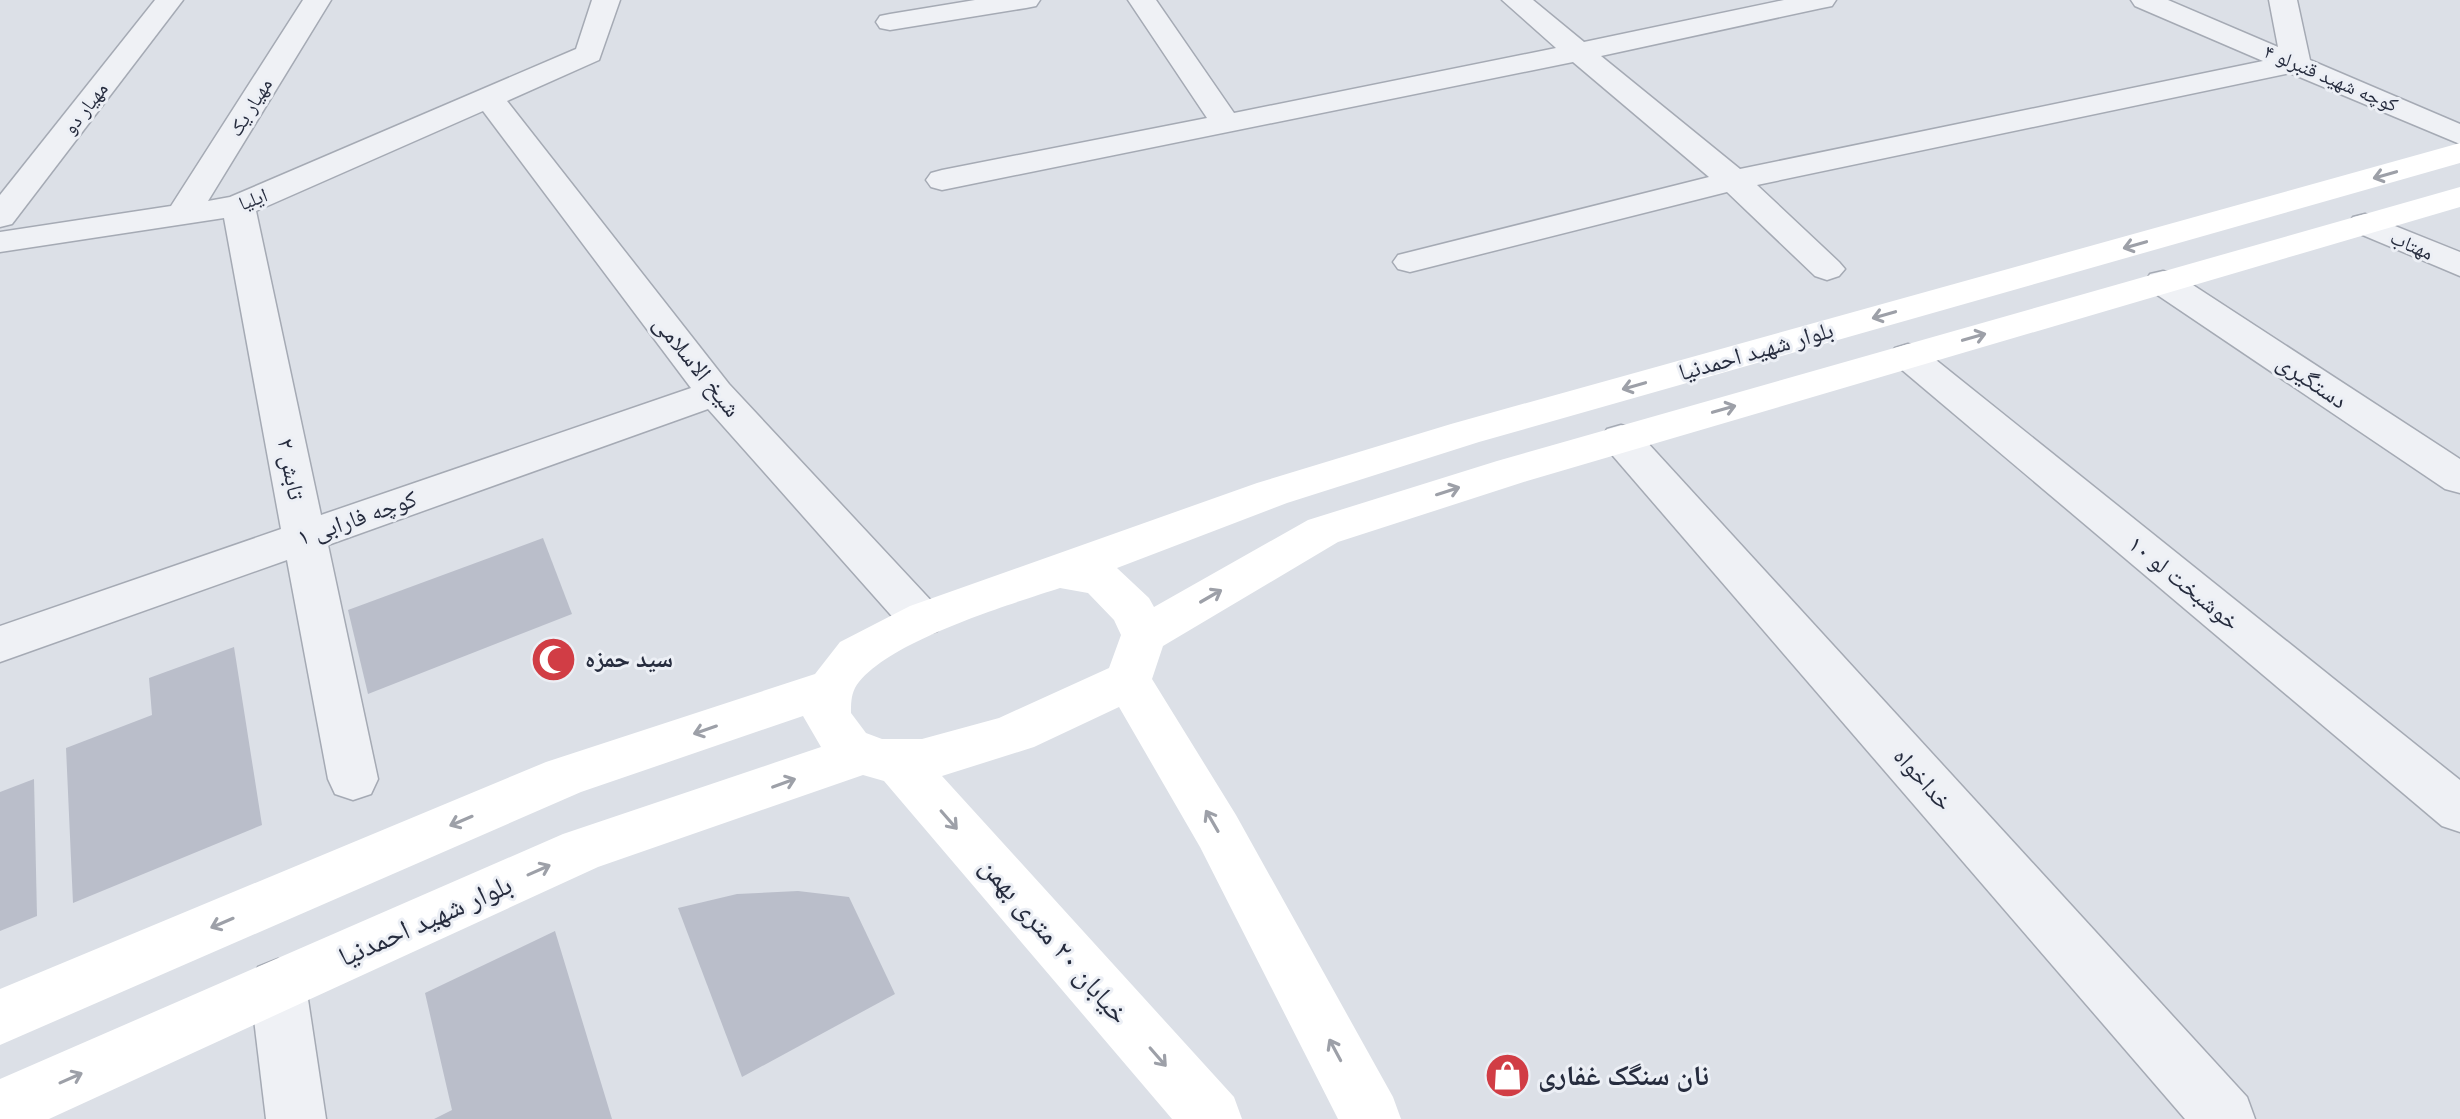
<svg xmlns="http://www.w3.org/2000/svg" width="2460" height="1119" font-family="Raleway,'Noto Naskh Arabic',sans-serif">
  <rect width="100%" height="100%" fill="#dce0e7"/>
  <g fill="#babeca">
    <path d="M543,538l29,76 -204,80 -20,-84z"/>
    <path d="M234,647l28,178 -189,78 -7,-155 86,-33 -3,-37z"/>
    <path d="M34,779l3,137 -37,15v-139z"/>
    <path d="M798,891l51,6 46,97 -153,83 -64,-169 59,-14z"/>
    <path d="M555,931l57,188h-178l18,-9 -27,-117z"/>
  </g>
  <g fill="none" stroke-linecap="round" stroke-linejoin="round">
    <defs>
      <g id="street">
        <path d="M155,0h28l-171,224 -12,3v-32z"/>
        <path d="M303,0h28l-123,201 22,-4 346,-148 16,-49h28l-21,60 -92,41 222,283 208,223 7,12 -7,12 -16,5 -16,-5 -197,-222 -380,136 50,234 -7,15 -18,6 -18,-6 -7,-15 -41,-219 -287,102v-36l281,-97 -57,-311 -224,34v-20l171,-26zM483,111l208,277 -370,127 -65,-304z"/>
        <path d="M975,0h65l-4,6 -10,2 -136,22 -10,-2 -4,-6 4,-6 10,-2z"/>
        <path d="M1128,0h28l78,113 322,-65 -54,-48h31l51,42 200,-42h52l-4,6 -10,2 -221,48 139,113 523,-108 -128,-55 -4,-6h37l110,47 -9,-47h28l13,60 150,64v20l-170,-71 -533,112 82,77 6,7 -6,7 -12,4 -12,-4 -88,-84 -317,80 -12,-3 -5,-7 5,-7 311,-78 -136,-115 -631,128 -11,-3 -5,-7 5,-7 11,-3 265,-52z"/>
        <path d="M2365,214l95,38v24l-107,-45 -5,-7 5,-7z"/>
        <path d="M2163,271l13,3 284,185v34l-15,-4 -295,-199 -5,-8 5,-8z"/>
        <path d="M1908,344l13,4 539,432v52l-18,-6 -547,-462 -6,-8 6,-8z"/>
        <path d="M1621,425l14,4 612,668 8,22h-70l-578,-670 -6,-10 6,-10z"/>
        <path d="M278,959l20,8 8,19 20,133h-60l-16,-133 8,-19z"/>
      </g>
    </defs>
    <use href="#street" stroke="#a5aab4" stroke-width="3"/>
    <use href="#street" fill="#eff1f5" fill-rule="evenodd"/>
    <path fill="#fff" fill-rule="evenodd" d="M2460,143v20l-981,279 -192,61 -170,65 32,30 5,9 154,-87 189,-59 963,-274v20l-933,274 -189,61 -175,104 -11,33 84,136 157,282 8,22h-63l-138,-272 -81,-140 -85,40 -92,29 292,321 8,22h-70l-288,-338 -21,-6 -265,92 -549,252h-49v-40l563,-245 258,-87 -18,-31 -222,76 -581,253v-56l546,-227 269,-88 25,-32 70,-36 347,-123 194,-59zM1060,588l28,5 26,27 7,15 -12,33 -110,50 -77,21h-40l-16,-6 -15,-20c0,-9 0,-17 4,-25 26,-45 156,-84 205,-100z"/>
  </g>
  <defs><path id="oneway-shaft" d="M-6 0H5M1.5-3L5.5 0L1.5 3" fill="none" stroke-width="1.6" stroke-linecap="round" stroke-linejoin="round" transform="scale(2)"/></defs>
  <g stroke="#9da0a8">
    <use href="#oneway-shaft" transform="translate(2385 175) rotate(164)"/>
    <use href="#oneway-shaft" transform="translate(2135 245) rotate(164)"/>
    <use href="#oneway-shaft" transform="translate(1884 315) rotate(164)"/>
    <use href="#oneway-shaft" transform="translate(1974 337) rotate(-16)"/>
    <use href="#oneway-shaft" transform="translate(1634 386) rotate(164)"/>
    <use href="#oneway-shaft" transform="translate(1724 409) rotate(-16)"/>
    <use href="#oneway-shaft" transform="translate(1448 491) rotate(-18)"/>
    <use href="#oneway-shaft" transform="translate(1211 596) rotate(-30)"/>
    <use href="#oneway-shaft" transform="translate(705 730) rotate(161)"/>
    <use href="#oneway-shaft" transform="translate(784 783) rotate(-20)"/>
    <use href="#oneway-shaft" transform="translate(949 820) rotate(49)"/>
    <use href="#oneway-shaft" transform="translate(461 821) rotate(157)"/>
    <use href="#oneway-shaft" transform="translate(1212 821) rotate(-120)"/>
    <use href="#oneway-shaft" transform="translate(539 870) rotate(-24)"/>
    <use href="#oneway-shaft" transform="translate(222 923) rotate(157)"/>
    <use href="#oneway-shaft" transform="translate(1335 1050) rotate(-118)"/>
    <use href="#oneway-shaft" transform="translate(1158 1057) rotate(49)"/>
    <use href="#oneway-shaft" transform="translate(71 1078) rotate(-24)"/>
  </g>
  <defs>
    <symbol id="mosque-disc" viewBox="-11 -11 22 22"><circle r="9.5" fill="#d13d45" stroke="#eceff5"/><path d="M3.5-4.9A6 6 0 1 0 3.5 4.9A5 5 0 1 1 3.5-4.9Z" fill="#fff"/></symbol>
    <symbol id="shop-disc" viewBox="-11 -11 22 22"><circle r="9.5" fill="#d13d45" stroke="#eceff5"/><path d="M-5-2.5h2.3a2.7 3.5 0 0 1 5.4 0H5L5.5 6h-11ZM-1.5-2.5h3a1.5 2.3 0 0 0-3 0Z" fill="#fff"/></symbol>
  </defs>
  <g fill-rule="evenodd">
    <use href="#mosque-disc" x="528" y="634" width="51" height="51"/>
    <use href="#shop-disc" x="1482" y="1050" width="51" height="51"/>
  </g>
  <g text-anchor="middle" stroke-width="6" stroke-linejoin="round" paint-order="stroke">
    <g font-size="20" fill="#262c3e" stroke="#eceff5">
      <text transform="translate(2331 78) rotate(23)" y="7">کوچه شهید قنبرلو ۴</text>
      <text transform="translate(250 107) rotate(-58)" y="7">مهیار یک</text>
      <text transform="translate(85 108) rotate(-52)" y="7">مهیار دو</text>
      <text transform="translate(253 199) rotate(-21)" y="7">ایلیا</text>
      <text transform="translate(2412 245) rotate(24)" y="7">مهتاب</text>
    </g>
    <g font-size="24" fill="#262c3e" stroke="#eceff5">
      <text transform="translate(1756 351) rotate(-16)" y="8">بلوار شهید احمدنیا</text>
      <text transform="translate(697 366) rotate(51)" y="8">شیخ الاسلامی</text>
      <text transform="translate(2312 381) rotate(34)" y="8">دستگیری</text>
      <text transform="translate(291 469) rotate(79)" y="8">تابش ۲</text>
      <text transform="translate(357 518) rotate(-19)" y="8">۱ کوچه فارابی</text>
      <text transform="translate(2184 583) rotate(39)" y="8">خوشبخت لو ۱۰</text>
      <text transform="translate(1923 779) rotate(48)" y="8">خداخواه</text>
    </g>
    <g font-size="24" font-weight="bold" fill="#262c3e" stroke="#eceff5" text-anchor="start">
      <text x="585" y="667">سید حمزه</text>
    </g>
    <g font-size="28" fill="#262c3e" stroke="#eceff5">
      <text transform="translate(425 920) rotate(-24)" y="10">بلوار شهید احمدنیا</text>
      <text transform="translate(1055 940) rotate(49)" y="10">خیابان ۲۰ متری بهمن</text>
    </g>
    <g font-size="28" font-weight="bold" fill="#262c3e" stroke="#eceff5" text-anchor="start">
      <text x="1538" y="1085">نان سنگک غفاری</text>
    </g>
  </g>
</svg>
